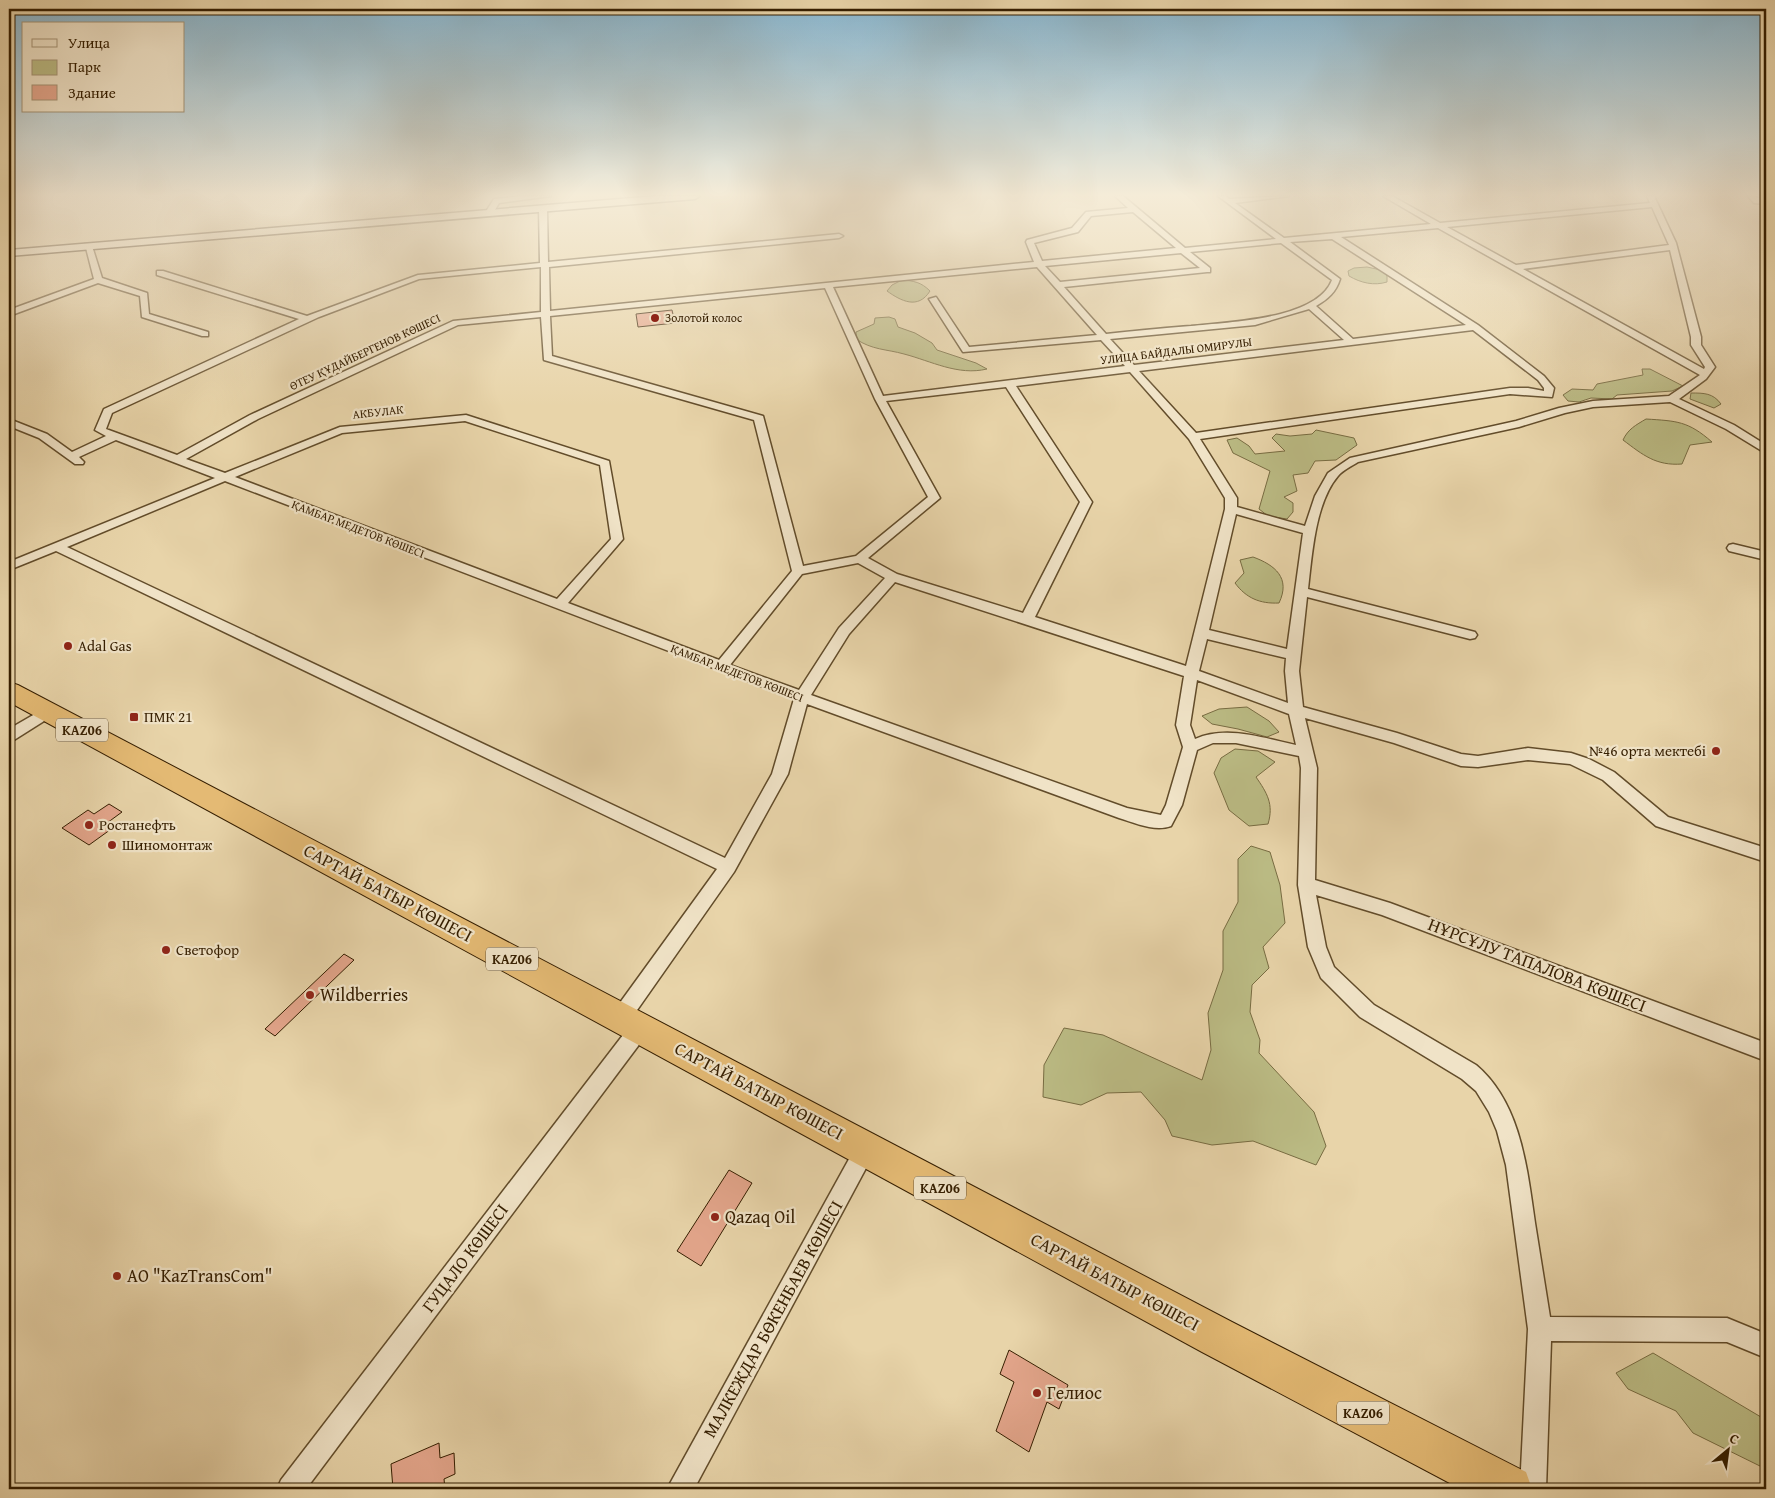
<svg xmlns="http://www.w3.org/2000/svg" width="1775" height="1498" font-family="'Gentium Book Plus',serif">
  <rect width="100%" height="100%" fill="#e8d4a9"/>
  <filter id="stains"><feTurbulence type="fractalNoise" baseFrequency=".004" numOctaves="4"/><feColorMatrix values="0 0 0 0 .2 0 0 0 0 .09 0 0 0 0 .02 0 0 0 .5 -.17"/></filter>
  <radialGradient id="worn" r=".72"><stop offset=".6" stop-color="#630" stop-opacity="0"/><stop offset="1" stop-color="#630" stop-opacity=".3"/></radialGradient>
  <g fill="#bbbb84" stroke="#786c42">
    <path d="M1367,267l14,3 6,6v6c-13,4 -26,1 -38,-6l-1,-5 6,-3z"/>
    <path d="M902,280c12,1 19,2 28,11 -12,19 -29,10 -43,0l5,-6z"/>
    <path d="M889,317l6,2 3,8 17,6 17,10 5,7 39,13 11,6c-29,7 -56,-8 -83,-15 -18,-5 -32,-4 -48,-15v-7l18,-8 1,-6z"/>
    <path d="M1642,369h8l33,17 -11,5 -55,4 -5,4 -21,-1 -12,4 -11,-1 -5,-6 9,-6 21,1 4,-6 46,-9z"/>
    <path d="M1691,393c13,0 22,0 30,11l-7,4 -24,-9z"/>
    <path d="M1646,419c31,2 42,2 66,23l-22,3 -8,19c-26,2 -39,-9 -59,-24 5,-11 13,-15 23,-21z"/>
    <path d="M1316,430l38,8 3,7 -21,15 -21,1 -7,12 -15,2 4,16 -13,6 9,6v9l-6,7 -19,-3 -9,-7 11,-38 -37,-18 -6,-13 10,-2 12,8 6,8 30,-3 -13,-13 4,-4 14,2 22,-2z"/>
    <path d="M1253,557c22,8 38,21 26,46 -19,1 -33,-5 -44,-20l9,-10 -4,-13z"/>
    <path d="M1247,707l22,14 10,11 -12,5 -29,-8 -26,-5 -10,-8 17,-7z"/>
    <path d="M1235,749l23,2 17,11 -19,15c11,16 18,27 12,47l-19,2 -20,-16 -15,-37 7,-15z"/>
    <path d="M1251,846l19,6 10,33 5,38 -22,24 6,21 -17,17 -2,27 10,28 -1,13 55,59 12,34 -10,19 -63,-24 -41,4 -40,-9 -7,-16 -24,-28 -34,1 -26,12 -38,-8 1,-32 20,-37 39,7 99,45 9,-30 -3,-37 15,-43v-39l15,-29v-43z"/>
    <path d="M1653,1353l113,67v49l-73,-36 -17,-22 -48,-22 -12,-16z"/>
  </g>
  <g fill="#e4a68c" stroke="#351e00">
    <path d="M672,310l3,13 -37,4 -2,-13z"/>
    <path d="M109,804l13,8 -15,11 7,4 -25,18 -27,-17 26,-18 6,4z"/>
    <path d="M344,954l10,6 -79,76 -10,-7z"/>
    <path d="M729,1170l23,13 -51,83 -24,-15z"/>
    <path d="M1009,1350l59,35 -9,24 -12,-7 -18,50 -33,-21 18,-49 -14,-8z"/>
    <path d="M439,1443l1,15 14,-5 1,21 -11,5 1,10h-52l-2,-25z"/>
  </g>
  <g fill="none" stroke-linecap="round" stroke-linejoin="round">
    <defs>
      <g id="street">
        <path d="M524,196h27l-52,7 -7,12 -7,-2 9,-14z"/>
        <path d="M1115,196h8l62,52 91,-9 -58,-43h8l3,3 60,-3 -54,7 49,35 147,-14 -48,-28h9l48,27 210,-20 -3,-7h7l22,47 25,94v8l14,22 -9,12 -27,20 55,26 32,20v7l-4,-1 -36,-22 -56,-27 -77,5 -28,6 -46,14 -161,35c-6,4 -15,8 -20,14 -23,27 -26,79 -30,113l167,43 2,3 -2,3 -5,1 -163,-42 -8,74 4,36 94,26 64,21 17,2 50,-8 43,5 18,6 25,13 54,45 98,31v14l-110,-36 -53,-46 -33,-16 -42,-4 -50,7 -17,-1 -67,-23 -89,-25 12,50 -2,112 75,23 376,140v18l-384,-146 -66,-20 10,52 8,20 40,38 102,60c45,38 51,103 59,158 5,31 10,63 15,94l177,1 39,16v24l-39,-16 -176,-1 -5,148h-26l8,-160 -22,-164 -9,-34 -8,-19 -13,-21 -14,-12 -102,-62 -39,-39 -13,-31 -10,-62 3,-117 -2,-12 -63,-13h-23l-16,7 -15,55 -11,21c-16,6 -36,-3 -52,-8l-312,-114 -19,70 -54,98 -106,151 -7,3 -7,-3 -2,-6 2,-6 103,-142 -661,-318 -47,19v-8l206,-84 -99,-38 -37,17 5,5 -1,2h-8l-36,-26 -30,-12v-7l38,15 25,18 34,-16 -11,-6 9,-21 195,-90 -142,-44v-4h6l144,45 111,-41 122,-12 -1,-54 4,-2 4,2 1,53 291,-28 4,2 -4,2 -290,29 1,44 484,-49 -8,-20 1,-2 45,-12 14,-16 42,-4zM1652,207l17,38 -153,20 -69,-38zM1133,212l43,36 -134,13 -8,-18 44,-11 13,-16zM1438,228l262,147 -31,21 -76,5 -34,7 -43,13 -166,37 -22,15 -13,23 -10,30 -68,-19v-9l-37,-59 310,-45 42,3 2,-9 -10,-12 -66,-51 -137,-88zM1332,239l134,86 -113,14 -37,-33c12,-7 20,-14 24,-27l-50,-37zM1281,243l51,37c-15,40 -105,42 -141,46 -29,2 -57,5 -85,8l-42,-47 143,-15h3v-4l-20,-16zM1670,250l21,87v8l14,22 -1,2 -181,-100zM1181,253l19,15 -140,14 -15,-16zM541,267v45l-88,9 -203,94 -73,40 -71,-26 6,-16 207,-96 100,-38zM1037,267l60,68 -128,12 -33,-50 -7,2 34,53 138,-12 24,26 -242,30 -50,-109zM825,288l50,111 53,98 -72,59 -53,10 -40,-150 -211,-60 -2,-40zM1309,309l35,31 -210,25 -24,-26 145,-14zM541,317l3,43 210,60 38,151 -73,89 -151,-57 55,-64 -14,-78 -143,-46 -126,12 -115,46 -39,-14 72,-40 200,-94zM1473,330l65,50 6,8v3l-16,-3h-18l-314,45 -57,-62zM1130,372l59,67 36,59v11l-39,157 -151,-49 57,-115 -76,-116zM1006,387l74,115 -57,111 -126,-39 -29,-16 72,-60 -54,-97zM465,421l135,44 11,74 -54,60 -322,-122 107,-44zM225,481l569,218 -22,75 -47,84 -658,-311zM1236,514l67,19 -16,116 -78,-19zM858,563l27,15 -46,50 -40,62 -69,-25 72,-91zM895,582l289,94 -8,49 7,22 -17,58 -5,10 -34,-7 -316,-113 38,-61zM1207,639l79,19 -1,13 3,32 -89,-32zM1197,680l92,34 7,31c-33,-7 -69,-20 -101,-6l-5,-14z"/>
        <path d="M1748,196c7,0 11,3 18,4v4l-12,-1z"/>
        <path d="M85,244l7,2 10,32 45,15 2,21 59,18v4h-6l-60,-19 -2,-21 -42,-13 -89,33v-6l85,-31z"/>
        <path d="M1733,544l33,8v8l-37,-9 -2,-3 2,-3z"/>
        <path d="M47,707l5,1 2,4 -2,4 -38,24 -5,1v-12z"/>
        <path d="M640,1019l7,3 2,6 -2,6 -341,455h-29l4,-9 352,-458z"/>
        <path d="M866,1138l7,3 3,7 -3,7 -179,334h-27l192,-348z"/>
      </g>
      <path id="secondary" d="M656,196h44l-5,3 -686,57v-6z"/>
      <path id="highway" d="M9,682l9,3 1214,637 294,150 6,17h-71l-259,-137 -1193,-650z"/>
    </defs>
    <use href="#street" stroke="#624c2a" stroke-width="3"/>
    <use href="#secondary" stroke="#351e00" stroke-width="3"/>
    <use href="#highway" stroke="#351e00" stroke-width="2"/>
    <use href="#street" fill="#f0e3c7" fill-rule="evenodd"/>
    <use href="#secondary" fill="#f0e3c7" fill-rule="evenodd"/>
    <use href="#highway" fill="#e4ba74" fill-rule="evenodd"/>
  </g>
  <linearGradient id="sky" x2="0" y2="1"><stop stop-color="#87b6d0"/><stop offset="0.48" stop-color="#f5ecd8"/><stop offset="1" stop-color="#f5ecd8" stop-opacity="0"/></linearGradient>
  <rect width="1775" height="406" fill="url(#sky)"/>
  <g fill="#8f2418" stroke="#f0e3c7" stroke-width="2">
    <circle cx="655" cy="318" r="5"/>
    <circle cx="68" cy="646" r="5"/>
    <rect x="129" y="712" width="10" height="10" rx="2.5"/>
    <circle cx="1716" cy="751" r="5"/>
    <circle cx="89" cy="825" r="5"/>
    <circle cx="112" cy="845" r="5"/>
    <circle cx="166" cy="950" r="5"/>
    <circle cx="310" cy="995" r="5"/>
    <circle cx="715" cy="1217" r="5"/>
    <circle cx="117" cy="1276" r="5"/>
    <circle cx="1037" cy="1393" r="5"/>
  </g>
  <g text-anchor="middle" stroke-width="4.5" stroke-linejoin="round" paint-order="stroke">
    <g font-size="12" fill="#351e00" stroke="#f0e3c7" text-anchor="start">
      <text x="665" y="322">Золотой колос</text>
    </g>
    <g font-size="12" fill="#351e00" stroke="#f0e3c7">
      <text transform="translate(1176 351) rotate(-7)" y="4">УЛИЦА БАЙДАЛЫ ОМИРУЛЫ</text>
      <text transform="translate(365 352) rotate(-25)" y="4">ӨТЕУ ҚҰДАЙБЕРГЕНОВ КӨШЕСІ</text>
      <text transform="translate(378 412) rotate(-6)" y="4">АКБУЛАК</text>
      <text transform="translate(358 529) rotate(21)" y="4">ҚАМБАР МЕДЕТОВ КӨШЕСІ</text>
      <text transform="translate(737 673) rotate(21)" y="4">ҚАМБАР МЕДЕТОВ КӨШЕСІ</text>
    </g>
    <g fill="#f0e3c7" stroke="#6d593c" stroke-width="1">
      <rect x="56" y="718.5" width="52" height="23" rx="4"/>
      <rect x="486" y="947.5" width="52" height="23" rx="4"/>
      <rect x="914" y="1176.5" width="52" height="23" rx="4"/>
      <rect x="1337" y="1401.5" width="52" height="23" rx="4"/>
    </g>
    <g font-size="14" font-weight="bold" fill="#351e00">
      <text x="82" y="735">KАZ06</text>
      <text x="512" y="964">KАZ06</text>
      <text x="940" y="1193">KАZ06</text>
      <text x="1363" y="1418">KАZ06</text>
    </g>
    <g font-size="15" fill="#351e00" stroke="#f0e3c7" text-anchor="start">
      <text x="78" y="651">Adal Gas</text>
      <text x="144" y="722">ПМК 21</text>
      <text x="1706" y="756" text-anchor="end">№46 орта мектебі</text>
      <text x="99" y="830">Ростанефть</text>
      <text x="122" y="850">Шиномонтаж</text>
      <text x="176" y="955">Светофор</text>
    </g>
    <g font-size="18" fill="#351e00" stroke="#f0e3c7">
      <text transform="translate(388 893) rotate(28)" y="6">САРТАЙ БАТЫР КӨШЕСІ</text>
      <text transform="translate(1537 965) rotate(21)" y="6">НҰРСҰЛУ ТАПАЛОВА КӨШЕСІ</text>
      <text transform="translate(759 1091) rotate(28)" y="6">САРТАЙ БАТЫР КӨШЕСІ</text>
      <text transform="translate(465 1258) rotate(-53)" y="6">ГУЦАЛО КӨШЕСІ</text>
      <text transform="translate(1115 1282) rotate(28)" y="6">САРТАЙ БАТЫР КӨШЕСІ</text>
      <text transform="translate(773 1319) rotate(-61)" y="6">МАЛКЕЖДАР БӨКЕНБАЕВ КӨШЕСІ</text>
    </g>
    <g font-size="18" fill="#351e00" stroke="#f0e3c7" text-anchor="start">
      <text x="320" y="1001">Wildberries</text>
      <text x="725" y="1223">Qazaq Oil</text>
      <text x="127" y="1282">АО "KazTransCom"</text>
      <text x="1047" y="1399">Гелиос</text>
    </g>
  </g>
  <rect width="1775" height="1498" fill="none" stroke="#e8d4a9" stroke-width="30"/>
  <rect x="10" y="10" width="1755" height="1478" fill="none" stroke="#351e00" stroke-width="2.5"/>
  <rect x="15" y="15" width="1745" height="1468" fill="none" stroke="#351e00"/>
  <rect x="22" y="22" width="162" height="90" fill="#f0e3c7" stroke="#a59477"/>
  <rect x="32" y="39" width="25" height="8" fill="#f0e3c7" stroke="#a59477"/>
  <text x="68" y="48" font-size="15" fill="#351e00">Улица</text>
  <rect x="32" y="60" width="25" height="15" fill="#bbbb84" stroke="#a59477"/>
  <text x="68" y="72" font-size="15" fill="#351e00">Парк</text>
  <rect x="32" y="85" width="25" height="15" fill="#e4a68c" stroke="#a59477"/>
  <text x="68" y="98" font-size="15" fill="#351e00">Здание</text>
  <g transform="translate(1728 1450) rotate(29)" stroke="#f0e3c7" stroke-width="4" paint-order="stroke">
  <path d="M0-4L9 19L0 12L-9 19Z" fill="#351e00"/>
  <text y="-8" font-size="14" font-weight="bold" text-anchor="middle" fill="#351e00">С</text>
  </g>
  <rect width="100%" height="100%" filter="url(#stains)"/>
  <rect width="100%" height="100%" fill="url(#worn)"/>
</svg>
